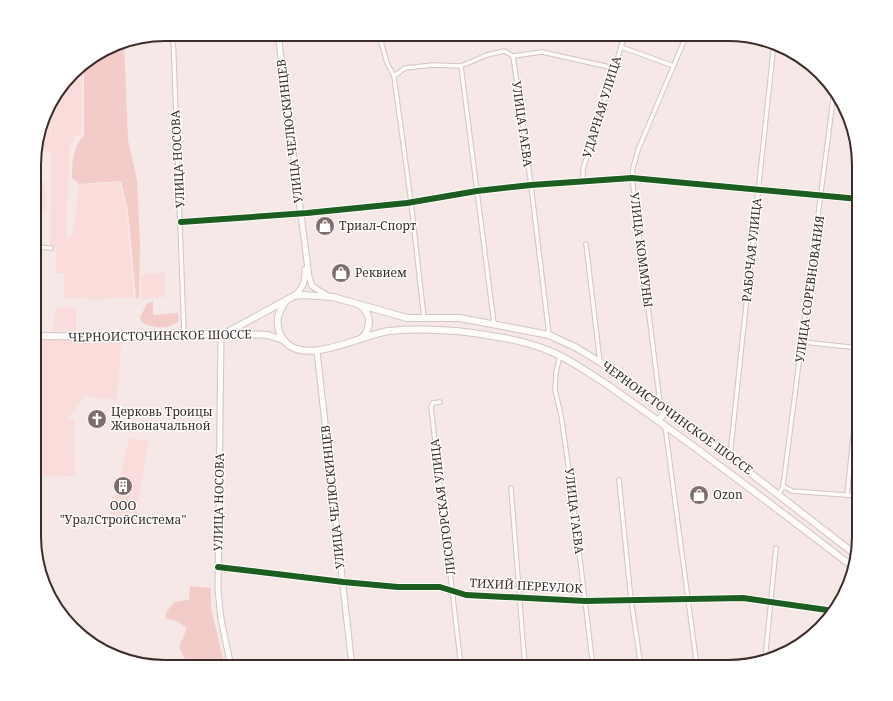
<svg xmlns="http://www.w3.org/2000/svg" width="893" height="701" font-family="'Noto Serif',serif">
  <rect width="100%" height="100%" fill="#f6e8e6"/>
  <g fill="#fadcda">
    <path d="M71,75h11l-1,60 -7,1 -1,7h-3l-6,130h-8v-26l-6,-1 1,-95h-15v-7l2,-4h13v-27h-4l4,-13z"/>
    <path d="M47,114h3v25h-12z"/>
    <path d="M45,182l1,32 -11,1v-32z"/>
    <path d="M120,182l6,28 8,87 -44,3 -1,-2 -22,1 -3,-3 1,-59 8,-1 6,-51z"/>
    <path d="M165,272v25l-24,2v-24z"/>
    <path d="M76,307v25l-23,-2 2,-22z"/>
    <path d="M35,339l86,3 -4,58 -33,-4 -17,23 7,1 1,56 -41,1z"/>
    <path d="M129,438l19,3 -13,83 -26,-7 9,-29 -4,-1 1,-4h4z"/>
  </g>
  <g fill="#f3ccc9">
    <path d="M124,41l4,99 9,41 3,62 -1,56 -3,-2 -8,-86 -7,-30 -42,3 -7,-6c0,-17 1,-30 12,-43v-72z"/>
    <path d="M153,301v14l25,-2 1,8c-11,9 -25,7 -37,2l-2,-6 7,-13z"/>
    <path d="M190,586l21,2v20l14,59h-36l-10,-20 8,-19 -10,-7 -11,-2v-6l8,-11 15,-2z"/>
  </g>
  <g fill="none" stroke-linecap="round" stroke-linejoin="round">
    <defs>
      <g id="street">
        <path d="M173,34l11,299"/>
        <path d="M379,34l8,29 7,13 17,126 13,116"/>
        <path d="M621,47l53,19"/>
        <path d="M513,56l18,129 18,150"/>
        <path d="M461,66l33,258"/>
        <path d="M394,76l11,-8 28,-3 28,1 26,-11 17,-4 9,5 29,-4 72,16"/>
        <path d="M583,180v-11l42,-135"/>
        <path d="M181,222l126,-9 100,-10 70,-12 54,-6 101,-7 227,21"/>
        <path d="M586,244l14,118"/>
        <path d="M35,247l16,1"/>
        <path d="M803,342l56,6"/>
        <path d="M560,356l-4,16 -1,18 6,25 9,62 23,190"/>
        <path d="M440,402l-7,1 -2,4 30,260"/>
        <path d="M660,403l-28,-225 1,-10 5,-18 49,-116"/>
        <path d="M665,426l32,241"/>
        <path d="M730,456l44,-413"/>
        <path d="M619,480l12,120 10,67"/>
        <path d="M783,486l9,5 67,5"/>
        <path d="M511,488l14,179"/>
        <path d="M779,494l4,-8 51,-394"/>
        <path d="M847,495l12,-115"/>
        <path d="M218,567l125,15 55,5h42l26,8 119,6 158,-3 91,13"/>
        <path d="M765,660l11,-112"/>
      </g>
      <g id="secondary">
        <path d="M278,34l31,243 3,9 16,10"/>
        <path d="M294,296c10,-9 11,-14 11,-27"/>
        <path d="M221,335l-3,254 3,30 10,48"/>
        <path d="M317,351l35,316"/>
      </g>
      <g id="primary">
        <path d="M286,301c-8,11 -11,20 -6,33 17,38 82,0 109,-3 34,-3 69,-1 103,5 20,3 42,8 60,16 19,8 37,21 54,32 29,20 58,41 87,62 54,40 107,80 160,121"/>
        <path d="M361,306c11,9 10,22 1,32"/>
        <path d="M226,333l68,-37 9,-1 30,2 74,21h53l89,17 26,12 25,15 60,41 196,152"/>
        <path d="M35,336l94,1 55,-4 37,2 5,-2 42,2 15,5"/>
        <path d="M659,420l8,-11"/>
      </g>
    </defs>
    <use href="#street" stroke="#d2c4c3" stroke-width="5.5"/>
    <use href="#secondary" stroke="#d2c4c3" stroke-width="7"/>
    <use href="#primary" stroke="#d2c4c3" stroke-width="8"/>
    <use href="#street" stroke="#fefcfb" stroke-width="3.5"/>
    <use href="#secondary" stroke="#fefcfb" stroke-width="5"/>
    <use href="#primary" stroke="#fefcfb" stroke-width="6"/>
    <defs>
      <g id="cycleway">
        <path d="M181,222l126,-9 100,-10 70,-12 54,-6 101,-7 227,21"/>
        <path d="M218,567l125,15 55,5h42l26,8 119,6 158,-3 91,13"/>
      </g>
    </defs>
    <use href="#cycleway" stroke="#fff" stroke-width="8"/>
    <use href="#cycleway" stroke="#1b5e20" stroke-width="6"/>
  </g>
  <defs>
    <symbol id="shop-disc" viewBox="-11 -11 22 22"><circle r="9.5" fill="#7d6e6c" stroke="#fff"/><path d="M-5-2.5h2.3a2.7 3.5 0 0 1 5.4 0H5L5.5 6h-11ZM-1.5-2.5h3a1.5 2.3 0 0 0-3 0Z" fill="#fff"/></symbol>
    <symbol id="church-disc" viewBox="-11 -11 22 22"><circle r="9.5" fill="#7d6e6c" stroke="#fff"/><path d="M-1.2-6h2.4v3.5h3.3v2.4h-3.3V6h-2.4V-.1h-3.3v-2.4h3.3Z" fill="#fff"/></symbol>
    <symbol id="building-disc" viewBox="-11 -11 22 22"><circle r="9.5" fill="#7d6e6c" stroke="#fff"/><path d="M-4-6H4V6H1V3H-1V6H-4ZM-2.5-4.3h1.7v1.8h-1.7ZM.8-4.3h1.7v1.8H.8ZM-2.5-1h1.7V.8h-1.7ZM.8-1h1.7V.8H.8Z" fill="#fff"/></symbol>
  </defs>
  <g fill-rule="evenodd">
    <use href="#shop-disc" x="314" y="215" width="22" height="22"/>
    <use href="#shop-disc" x="330" y="262" width="22" height="22"/>
    <use href="#church-disc" x="86" y="408" width="22" height="22"/>
    <use href="#building-disc" x="112" y="475" width="22" height="22"/>
    <use href="#shop-disc" x="688" y="484" width="22" height="22"/>
  </g>
  <g text-anchor="middle" stroke-width="3" stroke-linejoin="round" paint-order="stroke">
    <g font-size="12" fill="#3c2c2a" stroke="#fff">
      <text transform="translate(602 107) rotate(-73)" y="4">УДАРНАЯ УЛИЦА</text>
      <text transform="translate(522 124) rotate(82)" y="4">УЛИЦА ГАЕВА</text>
      <text transform="translate(290 131) rotate(-97)" y="4">УЛИЦА ЧЕЛЮСКИНЦЕВ</text>
      <text transform="translate(178 159) rotate(-93)" y="4">УЛИЦА НОСОВА</text>
      <text transform="translate(641 250) rotate(83)" y="4">УЛИЦА КОММУНЫ</text>
      <text transform="translate(752 250) rotate(-84)" y="4">РАБОЧАЯ УЛИЦА</text>
      <text transform="translate(810 289) rotate(-82)" y="4">УЛИЦА СОРЕВНОВАНИЯ</text>
      <text transform="translate(160 336) rotate(-1)" y="4">ЧЕРНОИСТОЧИНСКОЕ ШОССЕ</text>
      <text transform="translate(677 418) rotate(36)" y="4">ЧЕРНОИСТОЧИНСКОЕ ШОССЕ</text>
      <text transform="translate(333 497) rotate(-96)" y="4">УЛИЦА ЧЕЛЮСКИНЦЕВ</text>
      <text transform="translate(219 502) rotate(-89)" y="4">УЛИЦА НОСОВА</text>
      <text transform="translate(443 507) rotate(-97)" y="4">ЛИСОГОРСКАЯ УЛИЦА</text>
      <text transform="translate(574 511) rotate(83)" y="4">УЛИЦА ГАЕВА</text>
      <text transform="translate(526 586) rotate(3)" y="4">ТИХИЙ ПЕРЕУЛОК</text>
    </g>
    <g font-size="12" fill="#3c2c2a" stroke="#fff" text-anchor="start">
      <text x="339" y="230">Триал-Спорт</text>
      <text x="355" y="277">Реквием</text>
      <text x="111" y="416">Церковь Троицы<tspan x="111" dy="14">Живоначальной</tspan></text>
      <text x="713" y="499">Ozon</text>
      <text x="123" y="510" text-anchor="middle">ООО<tspan x="123" dy="14">"УралСтройСистема"</tspan></text>
    </g>
  </g>
  <path d="M0 0H893V701H0ZM165 41H728A124 124 0 0 1 852 165V536A124 124 0 0 1 728 660H165A124 124 0 0 1 41 536V165A124 124 0 0 1 165 41Z" fill="#fff" fill-rule="evenodd"/>
  <path fill="none" stroke="#3c2c2a" stroke-width="2" d="M165 41H728A124 124 0 0 1 852 165V536A124 124 0 0 1 728 660H165A124 124 0 0 1 41 536V165A124 124 0 0 1 165 41Z"/>
</svg>
